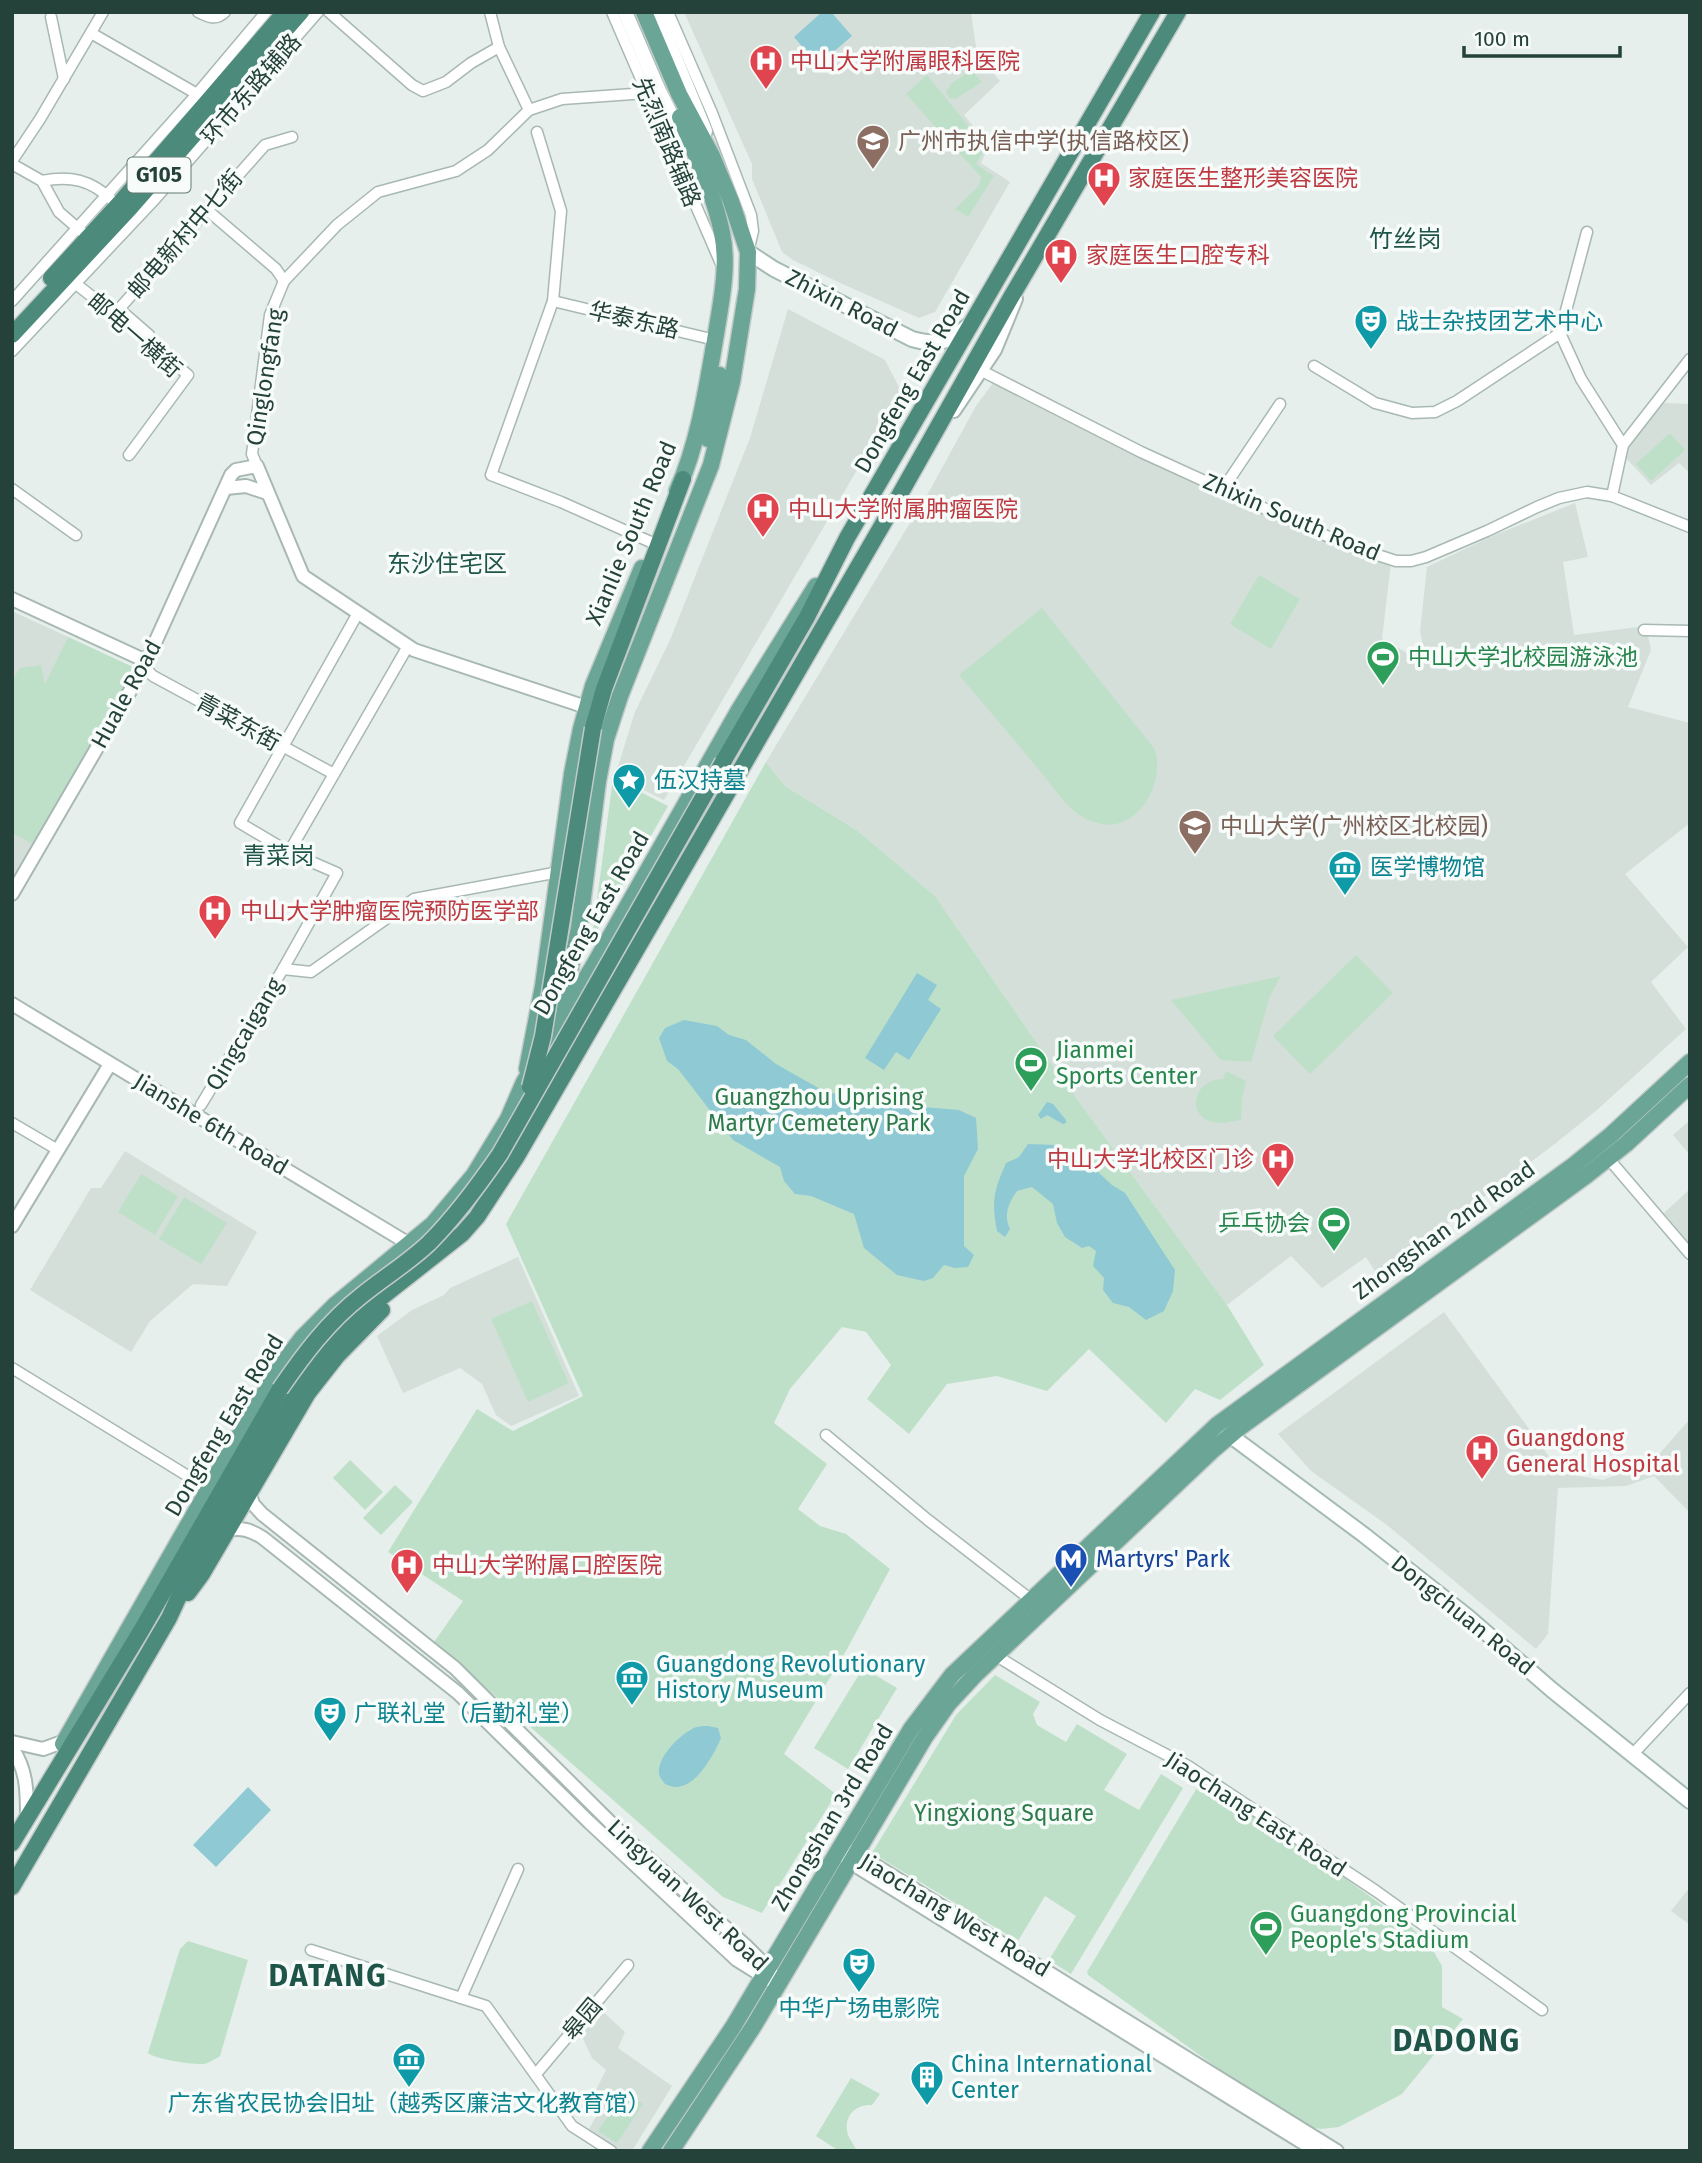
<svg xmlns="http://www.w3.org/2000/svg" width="1702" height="2163" font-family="'Fira Sans','Noto Sans SC',sans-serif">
  <rect width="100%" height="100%" fill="#e6efeb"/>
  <g fill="#d4dfda">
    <path d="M684,12h287l6,42 23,27 -36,34 19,23 -3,8 6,6 -5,11 29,19 -75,130 -16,6 -81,-36 -45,-22 -11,-8 -30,-73v-15z"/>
    <path d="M788,309l97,51 17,33 -238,407 -49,-24 20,-64 35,-72 80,-202z"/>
    <path d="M993,383l340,160 58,20 -9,76 45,25 -7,-33 7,-64 63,-30 85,-34 13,54 -25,5 11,73 72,-9 5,24 -23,57 62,16v100l-65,51 63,73 -37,35 35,47 -89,81 -41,33 -178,133 -12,-19 -44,31 -31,-32 -64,49 -179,-246 -113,-163 -77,-65 -73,-45 -19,-24 165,-274 45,-82z"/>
    <path d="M1663,403l27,1v69l-11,-10 -28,22 -25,-27 5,-17z"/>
    <path d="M12,611l123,57 -123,211z"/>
    <path d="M1690,1120v35l-17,-20z"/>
    <path d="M125,1151l132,81 -30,54 -34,-2 -43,37 -19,31 -101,-62 61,-102h10z"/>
    <path d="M1690,1189v55l-26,-31z"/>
    <path d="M518,1257l61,139 -68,30 -15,-11 -14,-31 -22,-16 -57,25 -26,-57 35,-26 32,-15 6,-7z"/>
    <path d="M1444,1312l117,161 42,7 35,-13 22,-14 30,-34v94l-36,-37 -28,10 -68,2 -10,146 -12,15 -149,-124 -76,-54 -33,-37z"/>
    <path d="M1690,1887v38l-19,-14z"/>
    <path d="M600,2009l25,23 -7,16 54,38 -40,65h-13l-31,-20 17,-31 -9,-10 10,-20 -14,-12 -12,-26z"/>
  </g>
  <g fill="#bfe0c8">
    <path d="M971,70l11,12 -27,17 -6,-1 -3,-7 6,-8z"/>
    <path d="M927,75l53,65 -3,7 6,5 -7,12 18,12 -26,41 -13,-8 24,-23 2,-9 -75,-83z"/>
    <path d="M1670,433l15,17 -34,31 -15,-17z"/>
    <path d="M1259,575l41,24 -29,50 -41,-25z"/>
    <path d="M1042,608l112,140c13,32 -16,87 -56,75 -8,-2 -17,-6 -24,-12 -13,-11 -24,-28 -35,-41 -26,-32 -53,-63 -80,-95z"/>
    <path d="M68,637l67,31 -102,176 -21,-11v-152l8,-13 21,-3 4,19z"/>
    <path d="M766,762l19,24 73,45 77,65 113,163 179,246 37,60 -44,35 -25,-11 -29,34 -77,-74 -42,42 -50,-15 -50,8 -38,50 -42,-35 24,-34 -25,-33 -24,-5 -52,62 -16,34 53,41 -29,45 22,17 26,8 44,35 -44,82 -62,103 52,40 -74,119 -39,-16 -289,-255 29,-41 -75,-49 89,-143 36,22 70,-35 -77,-172z"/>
    <path d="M613,778l55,28 -76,133z"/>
    <path d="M1356,955l37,38 -83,81 -37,-38z"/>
    <path d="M1281,976l-11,20 -19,66 -30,-2 -50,-60z"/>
    <path d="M1226,1071l20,10 -4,17 -1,22c-9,1 -20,5 -28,2 -28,-7 -19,-43 10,-43z"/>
    <path d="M141,1174l37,22 -23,39 -37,-23z"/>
    <path d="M184,1197l43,26 -26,41 -42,-25z"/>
    <path d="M532,1301l37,82 -41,19 -37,-83z"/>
    <path d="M350,1460l33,32 -18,18 -32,-32z"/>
    <path d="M395,1485l18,17 -32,33 -18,-17z"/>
    <path d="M863,1668l34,20 -49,81 -34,-21z"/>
    <path d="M995,1675l45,27 -7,12 4,11 29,17 11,-18 50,30 -23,36 35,20 22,-36 22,14 -112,186 -22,-14 27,-44 -31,-20 -27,45 -146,-88 84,-138z"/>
    <path d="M1206,1784l87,56 116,85 22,22 11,19v41l21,12 -61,75 -63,33 -18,2 -16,-3 -58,-37 -159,-114 -1,-3 111,-186z"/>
    <path d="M188,1941l60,19 -28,96c-5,3 -11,7 -16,8 -10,1 -50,-5 -56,-11l32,-104z"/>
    <path d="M851,2078l29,16 -8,11c-15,-1 -27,9 -25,25 0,7 7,14 10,21h-18l-23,-15z"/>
    <path d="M624,2091l19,13 -26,39 -19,-12z"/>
  </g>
  <g fill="#8ec9d4">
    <path d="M822,12h9l21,24 -34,29 -24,-28z"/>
    <path d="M917,973l20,12 -9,15 13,9 -32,51 -13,-8 -12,18 -19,-12z"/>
    <path d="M684,1020l33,6 12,9 17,5 30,24 46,26 41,12 96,8 17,8 2,31 -14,27v70l10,9 -6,12 -13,1 -11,-3 -11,13 -9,3 -27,-6 -33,-27 -10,-34 -43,-18 -16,-2 -11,-13 -4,-14 -47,-27 -55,-71 -11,-8 -8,-23 6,-10z"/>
    <path d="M1047,1102l6,2 13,16v3l-3,1 -16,-9 -6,4 -3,-4z"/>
    <path d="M1028,1144l28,1 28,14 28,26 13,8 50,77 -2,21 -9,20 -18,9 -17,-13 -16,-4 -10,-13 1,-12 -11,-12 3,-15 -7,-5 -7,2 -17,-11 -8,-14 -4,-19 -21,-17 -15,4c-8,11 -14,24 -7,38l-5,8 -8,-6c-6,-31 -3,-40 9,-68l13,-6z"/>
    <path d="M708,1726l10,2 3,10c-7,16 -24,49 -45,49 -4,0 -8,-2 -11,-3 -2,-3 -5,-6 -6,-10 -2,-17 20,-38 33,-45 5,-3 11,-3 16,-3z"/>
    <path d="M248,1787l23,23 -55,57 -23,-22z"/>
  </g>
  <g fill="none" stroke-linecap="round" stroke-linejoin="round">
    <defs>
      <g id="minor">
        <path d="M198,12c10,5 18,9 27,0"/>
        <path d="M329,12l83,73 11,6 23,-9 25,-19 28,-16"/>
        <path d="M490,12l9,35 30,63"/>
        <path d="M612,12l110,254"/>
        <path d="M668,12l44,101 39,102 2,16 -5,21"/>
        <path d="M51,17l13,62"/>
        <path d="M91,33l106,61"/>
        <path d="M537,132l24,79 -8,90 -62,174 70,27 92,41"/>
        <path d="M12,161l28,-42 63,-107"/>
        <path d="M12,164l30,17 17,31 23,20"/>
        <path d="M42,181c28,-6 49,-1 70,19"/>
        <path d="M206,209l70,60 8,12"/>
        <path d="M1587,232l-27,101 21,46 42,66"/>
        <path d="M76,284l55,43"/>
        <path d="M12,301l185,-207 69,-82"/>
        <path d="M553,301l162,39"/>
        <path d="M151,343l-2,-8 -30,-26 146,-164 27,-8"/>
        <path d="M12,351l143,-152 163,-187"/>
        <path d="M1314,366l61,37 37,10 23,-1 22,-11 103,-68"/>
        <path d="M982,371l159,81 162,74 50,21 43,14h15l15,-4 61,-26 50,-24 22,-9 28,-6 25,4 78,31"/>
        <path d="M129,455l59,-80 -40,-34"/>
        <path d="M257,466l-5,-12 18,-139 14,-34 53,-56 41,-33 78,-21 32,-21 41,-40 33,-11 85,-6"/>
        <path d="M12,489l64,46"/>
        <path d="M1223,489l57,-85"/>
        <path d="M1612,496l11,-51 67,-86"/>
        <path d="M1644,630l46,1"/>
        <path d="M144,667l9,9 181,98"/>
        <path d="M289,852l119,-206"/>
        <path d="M283,969l28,3 103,-73 145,-27"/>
        <path d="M201,1105l82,-136 54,-96 -48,-21 -49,-29 118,-210"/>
        <path d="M12,1123l46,27"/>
        <path d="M1608,1158l82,96"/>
        <path d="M12,1368l197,121"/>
        <path d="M826,1435l102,85 102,79"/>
        <path d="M995,1655l105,65 88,46 188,125 166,119"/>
        <path d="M1632,1755l58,-62"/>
        <path d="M311,1950l175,56 86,120 39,25"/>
        <path d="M461,1998l57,-129"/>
        <path d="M536,2074l92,-109"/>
      </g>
      <g id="tertiary">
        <path d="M954,411l41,-61 21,-51"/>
        <path d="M226,488l20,-2 21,7"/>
        <path d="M12,599l134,62"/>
        <path d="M12,894l132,-227 87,-192 5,-5 21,-4 46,110 111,74 172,57"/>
        <path d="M12,1004l402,243"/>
        <path d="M12,1226l98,-162"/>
        <path d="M249,1492l4,12 9,10 193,154 175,174 116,104 22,22 12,16"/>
        <path d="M227,1530c14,-3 24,0 36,8l195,155 131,129 148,138 32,20"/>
        <path d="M12,1742l31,7 22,-8"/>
        <path d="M12,1748c15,22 15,43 15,69"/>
        <path d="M849,1851l8,2 18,12 462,286"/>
        <path d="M845,1857l6,6 465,288"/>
      </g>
      <g id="secondary">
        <path d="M625,12l34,79 25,50"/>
        <path d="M656,12l49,119"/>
        <path d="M748,252l26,17 138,70c24,7 38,3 56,-13"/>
        <path d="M1223,1430l141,105 104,82 84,73 138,111"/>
      </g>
      <g id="primary">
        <path d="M708,439l12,-64"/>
        <path d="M677,491c22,-49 30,-105 39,-157 5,-32 13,-68 6,-101 -8,-40 -27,-79 -42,-116"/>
        <path d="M561,1012l18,-84 19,-147 8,-42 14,-43 91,-231 21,-83 15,-93 1,-37 -17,-51 -19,-45 -33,-62 -35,-82"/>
        <path d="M527,1069l16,-83 29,-212 9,-45 12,-43 49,-118"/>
        <path d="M63,1744l185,-324 35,-57 19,-25 33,-33 98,-81 41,-49 34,-56 16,-37 71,-119 144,-253 77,-124"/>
        <path d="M650,2151l83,-124 178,-298 41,-54 265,-250 357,-260 37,-30 79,-73"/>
        <path d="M671,2151l82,-124 172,-290 24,-34 26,-28 239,-226 25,-21 348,-253 39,-31 64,-59"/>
      </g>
      <g id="trunk">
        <path d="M51,278l67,-73 167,-193"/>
        <path d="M12,335l119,-128 170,-195"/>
        <path d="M593,728l11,-39 79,-210"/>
        <path d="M723,762l84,-145 40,-79 305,-526"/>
        <path d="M188,1593l14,-19 106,-181 29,-37 45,-46"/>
        <path d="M12,1843l129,-212 139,-242"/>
        <path d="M12,1887l157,-269 23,-50 113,-190 35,-43 28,-27 94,-74 15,-17 40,-61 378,-653 115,-204 168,-287"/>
      </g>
    </defs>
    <use href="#minor" stroke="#a8b8b2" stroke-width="13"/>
    <use href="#tertiary" stroke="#a8b8b2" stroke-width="16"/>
    <use href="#secondary" stroke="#a4bbb3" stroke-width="18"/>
    <use href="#primary" stroke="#c2cac8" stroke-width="19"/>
    <use href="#trunk" stroke="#c2cac8" stroke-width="19"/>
    <use href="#minor" stroke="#fff" stroke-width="10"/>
    <use href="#tertiary" stroke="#fff" stroke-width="12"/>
    <use href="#secondary" stroke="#fff" stroke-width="14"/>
    <use href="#primary" stroke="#6aa596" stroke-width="16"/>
    <use href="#trunk" stroke="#4c8a7c" stroke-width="16"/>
    <defs>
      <g id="trunk-bridge">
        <path d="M530,1087l13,-51 50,-308"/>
        <path d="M280,1389c24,-35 48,-67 81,-93 22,-18 47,-33 68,-53 27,-27 49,-57 71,-89l223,-392"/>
      </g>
    </defs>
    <use href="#trunk-bridge" stroke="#c2cac8" stroke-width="19" stroke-linecap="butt"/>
    <use href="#trunk-bridge" stroke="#4c8a7c" stroke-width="16"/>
  </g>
  <defs>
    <symbol id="hospital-pin" viewBox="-11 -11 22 30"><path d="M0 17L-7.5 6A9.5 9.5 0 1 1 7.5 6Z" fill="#e0444e" stroke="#f7fbf9"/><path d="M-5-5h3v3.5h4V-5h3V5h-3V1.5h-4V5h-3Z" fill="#fff"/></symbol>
    <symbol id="school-pin" viewBox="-11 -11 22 30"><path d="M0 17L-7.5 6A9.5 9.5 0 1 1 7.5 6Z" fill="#8d6e63" stroke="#f7fbf9"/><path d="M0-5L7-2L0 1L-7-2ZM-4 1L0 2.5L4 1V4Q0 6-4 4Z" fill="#fff"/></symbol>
    <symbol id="theatre-pin" viewBox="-11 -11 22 30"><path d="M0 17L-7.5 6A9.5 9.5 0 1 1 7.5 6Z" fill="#0f9aa8" stroke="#f7fbf9"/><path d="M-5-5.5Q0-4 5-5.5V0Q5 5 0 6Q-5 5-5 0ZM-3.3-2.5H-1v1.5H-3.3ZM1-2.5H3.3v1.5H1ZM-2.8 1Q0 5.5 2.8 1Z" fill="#fff"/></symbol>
    <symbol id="stadium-pin" viewBox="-11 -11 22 30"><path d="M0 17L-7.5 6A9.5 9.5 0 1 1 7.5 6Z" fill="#2e9e5b" stroke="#f7fbf9"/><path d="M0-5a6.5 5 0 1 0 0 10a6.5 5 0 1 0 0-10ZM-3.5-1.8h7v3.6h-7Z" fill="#fff"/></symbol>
    <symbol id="sight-pin" viewBox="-11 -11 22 30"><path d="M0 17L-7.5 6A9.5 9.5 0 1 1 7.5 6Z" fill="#0f9aa8" stroke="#f7fbf9"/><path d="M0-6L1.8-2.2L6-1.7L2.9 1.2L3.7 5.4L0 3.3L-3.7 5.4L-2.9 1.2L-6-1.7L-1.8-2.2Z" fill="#fff"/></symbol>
    <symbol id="university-pin" viewBox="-11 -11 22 30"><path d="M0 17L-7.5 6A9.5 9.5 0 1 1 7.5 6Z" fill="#8d6e63" stroke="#f7fbf9"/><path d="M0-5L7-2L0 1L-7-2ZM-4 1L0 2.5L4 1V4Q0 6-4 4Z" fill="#fff"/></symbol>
    <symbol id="museum-pin" viewBox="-11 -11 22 30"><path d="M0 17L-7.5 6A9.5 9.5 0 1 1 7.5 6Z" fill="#0f9aa8" stroke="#f7fbf9"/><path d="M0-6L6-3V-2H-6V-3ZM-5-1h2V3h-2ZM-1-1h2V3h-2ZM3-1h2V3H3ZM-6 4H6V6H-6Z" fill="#fff"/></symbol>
    <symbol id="metro-pin" viewBox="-11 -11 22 30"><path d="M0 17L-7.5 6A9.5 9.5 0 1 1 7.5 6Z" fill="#1a4fb4" stroke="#f7fbf9"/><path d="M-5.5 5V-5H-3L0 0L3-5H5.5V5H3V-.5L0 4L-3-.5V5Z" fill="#fff"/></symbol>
    <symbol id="building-pin" viewBox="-11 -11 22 30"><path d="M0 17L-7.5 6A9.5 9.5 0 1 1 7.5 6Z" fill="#0f9aa8" stroke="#f7fbf9"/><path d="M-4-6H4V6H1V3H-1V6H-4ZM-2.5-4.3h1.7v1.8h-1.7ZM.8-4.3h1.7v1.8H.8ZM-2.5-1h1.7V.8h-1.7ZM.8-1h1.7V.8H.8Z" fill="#fff"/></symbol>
  </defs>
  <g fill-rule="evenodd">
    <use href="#hospital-pin" x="747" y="42" width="38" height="52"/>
    <use href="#school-pin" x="854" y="122" width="38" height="52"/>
    <use href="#hospital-pin" x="1085" y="159" width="38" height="52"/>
    <use href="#hospital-pin" x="1042" y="236" width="38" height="52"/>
    <use href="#theatre-pin" x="1352" y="302" width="38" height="52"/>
    <use href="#hospital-pin" x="744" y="490" width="38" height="52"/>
    <use href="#stadium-pin" x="1364" y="638" width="38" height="52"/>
    <use href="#sight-pin" x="610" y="761" width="38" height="52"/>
    <use href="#university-pin" x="1176" y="807" width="38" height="52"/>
    <use href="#museum-pin" x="1326" y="848" width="38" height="52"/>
    <use href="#hospital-pin" x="196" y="892" width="38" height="52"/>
    <use href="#stadium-pin" x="1012" y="1044" width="38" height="52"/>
    <use href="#hospital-pin" x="1259" y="1140" width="38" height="52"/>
    <use href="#stadium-pin" x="1315" y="1204" width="38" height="52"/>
    <use href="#hospital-pin" x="1463" y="1432" width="38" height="52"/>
    <use href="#metro-pin" x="1052" y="1540" width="38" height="52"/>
    <use href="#hospital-pin" x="388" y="1546" width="38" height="52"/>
    <use href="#museum-pin" x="613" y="1658" width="38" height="52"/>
    <use href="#theatre-pin" x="311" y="1694" width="38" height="52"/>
    <use href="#stadium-pin" x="1247" y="1908" width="38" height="52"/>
    <use href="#theatre-pin" x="840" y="1945" width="38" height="52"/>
    <use href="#museum-pin" x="390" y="2040" width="38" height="52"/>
    <use href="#building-pin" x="908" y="2058" width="38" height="52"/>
  </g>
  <g text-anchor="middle" stroke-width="7" stroke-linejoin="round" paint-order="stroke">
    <rect fill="#f7fbf9" stroke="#637a73" stroke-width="2" x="127.5" y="157.5" width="63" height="35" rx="5"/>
    <g font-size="21" font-weight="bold" fill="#24423a">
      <text x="159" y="182">G105</text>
    </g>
    <g font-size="23" fill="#be3a42" stroke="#f7fbf9" text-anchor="start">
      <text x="790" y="69">中山大学附属眼科医院</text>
      <text x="1128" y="186">家庭医生整形美容医院</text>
      <text x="1086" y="263">家庭医生口腔专科</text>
      <text x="788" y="517">中山大学附属肿瘤医院</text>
      <text x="240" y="919">中山大学肿瘤医院预防医学部</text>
      <text x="1254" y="1167" text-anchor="end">中山大学北校区门诊</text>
      <text x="1506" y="1446">Guangdong<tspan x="1506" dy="26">General Hospital</tspan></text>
      <text x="432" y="1573">中山大学附属口腔医院</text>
    </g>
    <g font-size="23" fill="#24423a" stroke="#f7fbf9">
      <text transform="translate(251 89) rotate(-49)" y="8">环市东路辅路</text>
      <text transform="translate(667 142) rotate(67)" y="8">先烈南路辅路</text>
      <text transform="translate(185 234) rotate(-49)" y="8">邮电新村中七街</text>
      <text transform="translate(842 303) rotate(27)" y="8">Zhixin Road</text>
      <text transform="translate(634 320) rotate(13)" y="8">华泰东路</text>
      <text transform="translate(135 335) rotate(41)" y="8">邮电一横街</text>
      <text transform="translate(265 377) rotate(-81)" y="8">Qinglongfang</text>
      <text transform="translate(912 381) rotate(-60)" y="8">Dongfeng East Road</text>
      <text transform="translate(1292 517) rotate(23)" y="8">Zhixin South Road</text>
      <text transform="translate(631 533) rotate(-67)" y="8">Xianlie South Road</text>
      <text transform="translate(126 694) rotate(-61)" y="8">Huale Road</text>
      <text transform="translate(238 722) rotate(29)" y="8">青菜东街</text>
      <text transform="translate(591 923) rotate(-60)" y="8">Dongfeng East Road</text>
      <text transform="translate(244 1034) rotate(-59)" y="8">Qingcaigang</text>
      <text transform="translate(211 1124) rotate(31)" y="8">Jianshe 6th Road</text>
      <text transform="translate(1444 1230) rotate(-36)" y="8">Zhongshan 2nd Road</text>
      <text transform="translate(224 1425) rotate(-59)" y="8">Dongfeng East Road</text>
      <text transform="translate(1463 1615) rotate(39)" y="8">Dongchuan Road</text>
      <text transform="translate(1256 1814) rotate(33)" y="8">Jiaochang East Road</text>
      <text transform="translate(832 1817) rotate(-59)" y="8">Zhongshan 3rd Road</text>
      <text transform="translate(688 1895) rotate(43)" y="8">Lingyuan West Road</text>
      <text transform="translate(955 1915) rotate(31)" y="8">Jiaochang West Road</text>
      <text transform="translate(582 2019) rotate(-50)" y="8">皋园</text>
    </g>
    <g font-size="23" fill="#785e54" stroke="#f7fbf9" text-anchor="start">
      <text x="898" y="149">广州市执信中学(执信路校区)</text>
      <text x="1220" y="834">中山大学(广州校区北校园)</text>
    </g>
    <g font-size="23" fill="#0d838f" stroke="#f7fbf9" text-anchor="start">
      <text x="1396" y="329">战士杂技团艺术中心</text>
      <text x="654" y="788">伍汉持墓</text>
      <text x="1370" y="875">医学博物馆</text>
      <text x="656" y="1672">Guangdong Revolutionary<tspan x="656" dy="26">History Museum</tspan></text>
      <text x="354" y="1721">广联礼堂（后勤礼堂）</text>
      <text x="859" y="2016" text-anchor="middle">中华广场电影院</text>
      <text x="951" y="2072">China International<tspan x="951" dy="26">Center</tspan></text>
      <text x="409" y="2111" text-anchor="middle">广东省农民协会旧址（越秀区廉洁文化教育馆）</text>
    </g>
    <g font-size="23" fill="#27864d" stroke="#f7fbf9" text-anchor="start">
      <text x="1408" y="665">中山大学北校园游泳池</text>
      <text x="1056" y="1058">Jianmei<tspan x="1056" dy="26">Sports Center</tspan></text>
      <text x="1310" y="1231" text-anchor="end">乒乓协会</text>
      <text x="1290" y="1922">Guangdong Provincial<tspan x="1290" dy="26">People's Stadium</tspan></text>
    </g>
    <g font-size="23" fill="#2d7a4b" stroke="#f7fbf9">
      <text x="819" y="1105">Guangzhou Uprising<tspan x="819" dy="26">Martyr Cemetery Park</tspan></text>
      <text x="1004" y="1821">Yingxiong Square</text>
    </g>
    <g font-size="23" fill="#164399" stroke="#f7fbf9" text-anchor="start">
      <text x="1096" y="1567">Martyrs' Park</text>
    </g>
    <g font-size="24" fill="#1f5548" stroke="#f7fbf9">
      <text x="1405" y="247">竹丝岗</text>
      <text x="447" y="572">东沙住宅区</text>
      <text x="278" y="864">青菜岗</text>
    </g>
    <g font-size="30" font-weight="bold" letter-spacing="2" fill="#1f5548" stroke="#f7fbf9">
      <text x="328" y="1986">DATANG</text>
      <text x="1457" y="2051">DADONG</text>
    </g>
  </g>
  <rect width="1702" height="2163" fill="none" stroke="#24423a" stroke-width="28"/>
  <path d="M1464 46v10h156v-10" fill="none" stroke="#24423a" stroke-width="3.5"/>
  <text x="1474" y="46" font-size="21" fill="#24423a" stroke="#f7fbf9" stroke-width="5" paint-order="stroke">100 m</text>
</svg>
